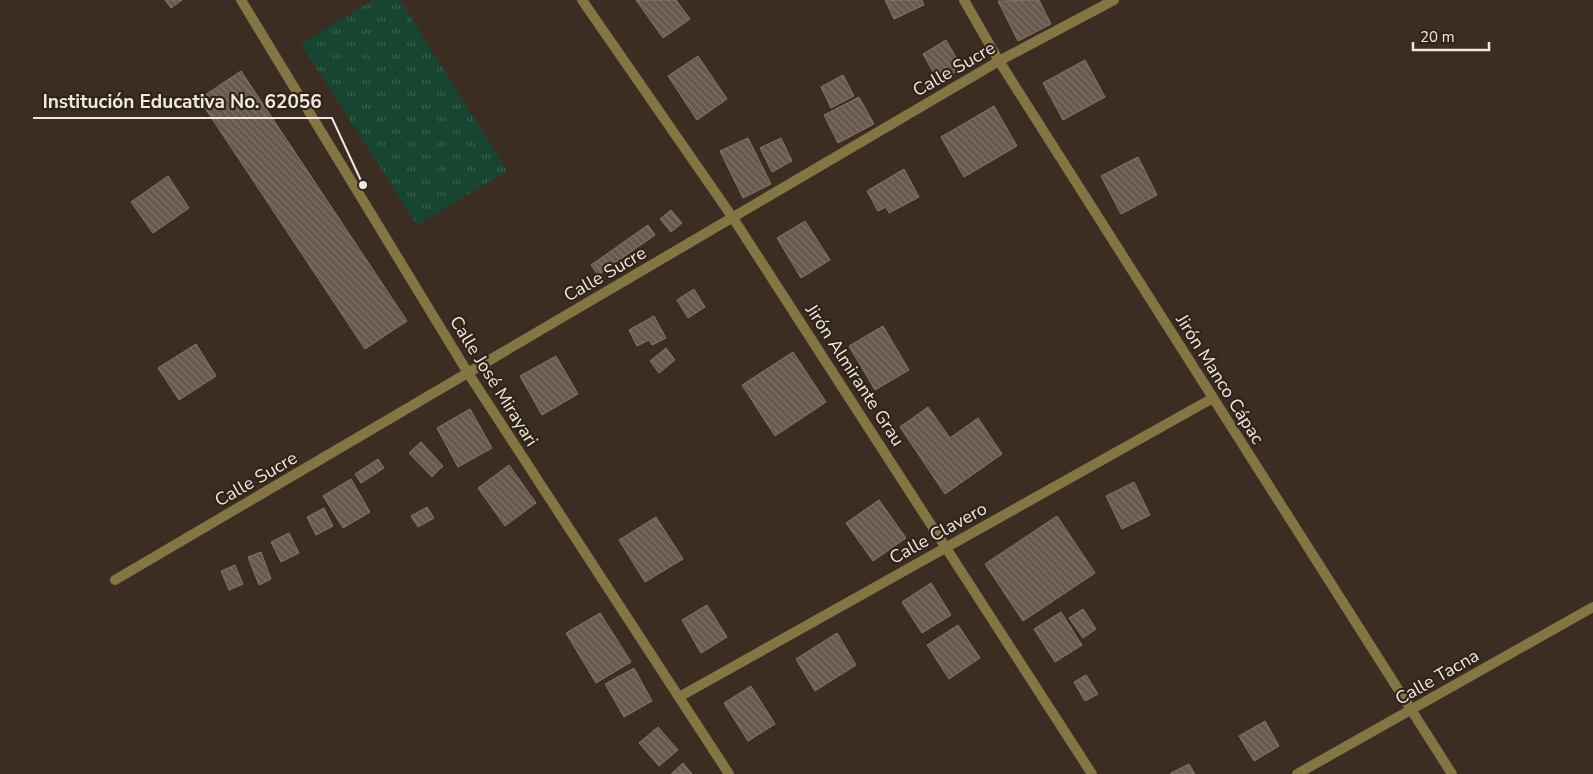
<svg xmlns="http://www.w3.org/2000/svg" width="1593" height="774" font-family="'Nunito Sans',sans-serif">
  <defs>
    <pattern id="park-tufts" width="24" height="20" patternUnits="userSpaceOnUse" patternTransform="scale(1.25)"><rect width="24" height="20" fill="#184531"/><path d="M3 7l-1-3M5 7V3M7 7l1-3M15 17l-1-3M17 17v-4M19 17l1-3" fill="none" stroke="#3a604f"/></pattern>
    <pattern id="building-back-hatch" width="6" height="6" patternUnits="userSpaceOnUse" patternTransform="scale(1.25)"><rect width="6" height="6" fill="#68594c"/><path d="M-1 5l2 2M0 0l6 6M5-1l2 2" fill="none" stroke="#7e7166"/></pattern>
  </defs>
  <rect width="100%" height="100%" fill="#3b2d22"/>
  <path fill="url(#park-tufts)" d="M373,0h27l107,171 -90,54 -116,-181z"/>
  <g fill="url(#building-back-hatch)" stroke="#867668">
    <path d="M165,0h17l-11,8z"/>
    <path d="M636,0h40l14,19 -27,19z"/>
    <path d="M885,0h37l2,5 -30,14z"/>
    <path d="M1039,0l12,24 -33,17 -20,-40z"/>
    <path d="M946,40l16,28 -23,14 -16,-28z"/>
    <path d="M698,56l29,43 -30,21 -29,-44z"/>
    <path d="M1085,60l20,37 -42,23 -20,-37z"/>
    <path d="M241,71l166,250 -42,28 -166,-250z"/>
    <path d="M843,75l11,21 -23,12 -10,-21z"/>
    <path d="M859,97l15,27 -36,19 -14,-28z"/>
    <path d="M994,106l23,40 -53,31 -23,-40z"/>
    <path d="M748,138l23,46 -28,14 -23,-47z"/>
    <path d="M781,138l11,23 -20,11 -12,-24z"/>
    <path d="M1138,157l19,38 -36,19 -20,-38z"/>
    <path d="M904,169l15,28 -30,16 -3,-6 -8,4 -11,-20z"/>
    <path d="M168,176l21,32 -36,25 -22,-31z"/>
    <path d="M671,210l11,13 -11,9 -11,-13z"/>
    <path d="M805,221l25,39 -29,18 -24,-40z"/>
    <path d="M648,225l7,10 -57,40 -7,-10z"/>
    <path d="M694,289l11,18 -17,11 -11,-18z"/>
    <path d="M654,316l12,22 -14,7 -3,-5 -12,6 -8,-16z"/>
    <path d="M883,326l26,44 -34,20 -26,-44z"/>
    <path d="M196,344l20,32 -37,24 -21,-32z"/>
    <path d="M666,348l9,12 -16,13 -9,-12z"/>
    <path d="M793,352l33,50 -51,34 -33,-51z"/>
    <path d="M556,356l22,38 -36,21 -22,-39z"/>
    <path d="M928,407l22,31 28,-20 24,36 -57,40 -45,-67z"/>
    <path d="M470,409l22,39 -34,19 -21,-39z"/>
    <path d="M421,442l22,24 -11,11 -23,-24z"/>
    <path d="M378,459l6,9 -23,15 -6,-9z"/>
    <path d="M509,465l27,38 -31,23 -27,-38z"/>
    <path d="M351,479l19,33 -27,16 -20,-32z"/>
    <path d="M1134,482l16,33 -28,14 -16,-33z"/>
    <path d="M879,500l27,38 -33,23 -27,-38z"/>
    <path d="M427,507l7,11 -16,9 -7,-11z"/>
    <path d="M324,508l9,18 -17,9 -9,-18z"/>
    <path d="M1057,516l38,57 -72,48 -38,-57z"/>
    <path d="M656,517l27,42 -38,23 -26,-42z"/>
    <path d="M289,533l10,20 -18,9 -10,-20z"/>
    <path d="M261,552l10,27 -12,6 -11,-28z"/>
    <path d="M235,565l8,19 -14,6 -8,-19z"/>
    <path d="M931,583l20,32 -29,18 -20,-31z"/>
    <path d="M707,605l20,32 -26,16 -19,-33z"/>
    <path d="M1083,609l13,20 -13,9 -14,-20z"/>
    <path d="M1061,612l21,33 -27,17 -21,-33z"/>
    <path d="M600,613l31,49 -35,21 -30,-50z"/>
    <path d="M958,625l22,33 -31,21 -22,-34z"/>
    <path d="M837,633l19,32 -41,26 -19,-32z"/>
    <path d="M634,668l18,33 -28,16 -19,-33z"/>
    <path d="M1086,675l12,19 -13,7 -11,-19z"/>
    <path d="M751,686l24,38 -27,17 -24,-38z"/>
    <path d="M1265,721l14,25 -25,15 -15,-25z"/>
    <path d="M658,727l20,23 -19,16 -20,-23z"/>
    <path d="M683,763l9,11h-21z"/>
    <path d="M1189,764l6,10h-24v-1z"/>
  </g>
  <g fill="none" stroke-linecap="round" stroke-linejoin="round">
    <g stroke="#847544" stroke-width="10">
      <path d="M241,0l227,373 261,401"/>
      <path d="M582,0l151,218 359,556"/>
      <path d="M115,580l884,-519 115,-61"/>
      <path d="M679,697l534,-299"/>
      <path d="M1297,774l296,-167"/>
    </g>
    <path stroke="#847544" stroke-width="10" d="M964,0l35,61 453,713"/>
  </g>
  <g text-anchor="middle" stroke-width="4.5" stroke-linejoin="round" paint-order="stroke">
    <g font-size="18" fill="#f1e8e1" stroke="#302418">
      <text transform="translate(954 69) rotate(-30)" y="6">Calle Sucre</text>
      <text transform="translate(605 274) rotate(-30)" y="6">Calle Sucre</text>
      <text transform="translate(855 375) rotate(57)" y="6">Jirón Almirante Grau</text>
      <text transform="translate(1220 379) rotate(58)" y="6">Jirón Manco Cápac</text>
      <text transform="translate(494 381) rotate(58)" y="6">Calle José Mirayari</text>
      <text transform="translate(256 479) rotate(-30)" y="6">Calle Sucre</text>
      <text transform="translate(938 533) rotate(-29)" y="6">Calle Clavero</text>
      <text transform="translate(1437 677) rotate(-30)" y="6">Calle Tacna</text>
    </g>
  </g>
  <path fill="none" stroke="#f1e8e1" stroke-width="2" d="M363 185L332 118H33"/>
  <circle fill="#f1e8e1" stroke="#302418" stroke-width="2" cx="363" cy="185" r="5"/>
  <g font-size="19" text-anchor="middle" font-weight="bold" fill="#f1e8e1" stroke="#302418" stroke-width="4.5" stroke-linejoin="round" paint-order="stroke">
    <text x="182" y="108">Institución Educativa No. 62056</text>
  </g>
  <path d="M1413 42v8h76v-8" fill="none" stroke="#f1e8e1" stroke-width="2.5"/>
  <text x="1420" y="42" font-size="15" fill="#f1e8e1" stroke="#302418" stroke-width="4" paint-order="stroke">20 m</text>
</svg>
